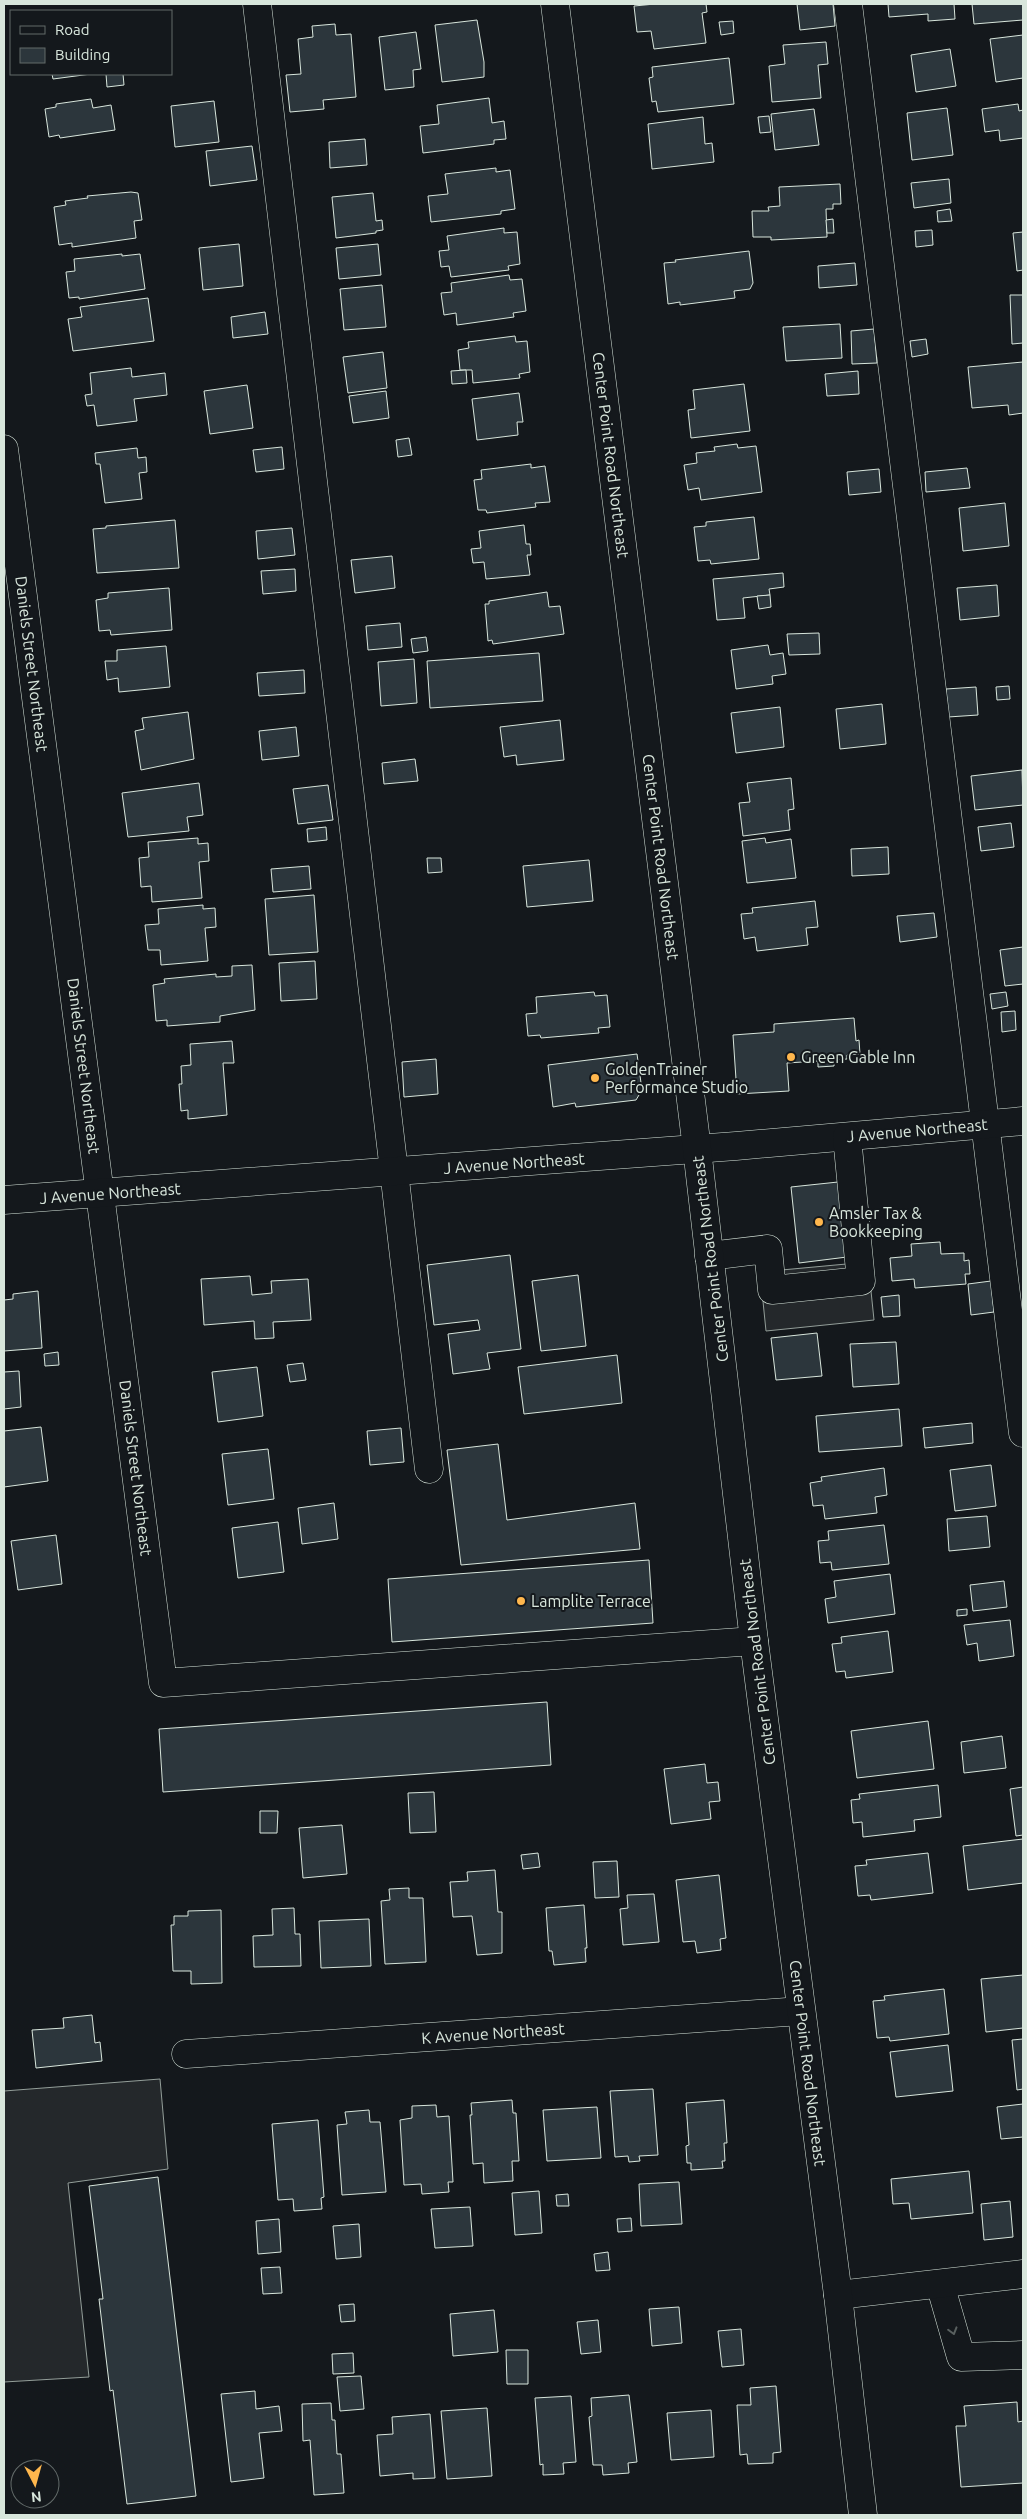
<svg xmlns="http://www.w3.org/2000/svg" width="1027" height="2519" font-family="Ubuntu,sans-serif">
  <rect width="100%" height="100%" fill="#14181c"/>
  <g fill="#24282b" stroke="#939e99">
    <path d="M868,1262l6,58 -108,11 -6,-59z"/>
    <path d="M160,2079l8,90 -100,14 21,194 -85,5v-291z"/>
  </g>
  <g fill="#2c363c" stroke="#d8e6dc">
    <path d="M655,4h51l1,8 -5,1 4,30 -52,6 -3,-18 -14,1 -3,-26z"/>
    <path d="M797,4h36l2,22 -35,4z"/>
    <path d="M888,4h66l1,15 -27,2v-7l-39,3z"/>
    <path d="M972,4h51v16l-49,4z"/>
    <path d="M477,20l7,42v15l-42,5 -7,-57z"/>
    <path d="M733,21l1,12 -13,2 -2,-13z"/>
    <path d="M335,24l1,11 15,-1 5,63 -33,3 1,9 -34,3 -4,-37 15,-1 -3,-35 15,-2 -1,-11z"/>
    <path d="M416,32l5,37 -8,1 1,17 -29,3 -6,-53z"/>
    <path d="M1023,35v43l-27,4 -6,-43z"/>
    <path d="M826,42l2,22 -10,1 3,33 -49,4 -3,-36 16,-2 -2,-19z"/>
    <path d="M950,49l6,37 -40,6 -5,-37z"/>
    <path d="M729,58l5,46 -76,8 -2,-11 -4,1 -3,-24 4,-1 -1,-10z"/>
    <path d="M52,74h39l-38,5z"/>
    <path d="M106,74h17l1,11 -17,2z"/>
    <path d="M489,98l3,25 12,-2 2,18 -12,1v4l-71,9 -3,-27 19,-2 -2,-19z"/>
    <path d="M91,99l2,9 18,-3 4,25 -55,8 -1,-3 -10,2 -4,-28 11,-2v-3z"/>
    <path d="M214,101l5,41 -44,5 -4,-41z"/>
    <path d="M1018,104l1,7 4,-1v28l-23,3 -1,-11 -14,2 -3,-23z"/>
    <path d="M947,108l6,47 -41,5 -5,-47z"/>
    <path d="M814,109l5,36 -44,5 -4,-36z"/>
    <path d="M769,116l2,16 -11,1 -2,-16z"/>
    <path d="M703,117l2,27 7,-1 2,19 -62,7 -4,-45z"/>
    <path d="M365,139l2,26 -37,3 -1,-26z"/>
    <path d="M252,146l5,34 -47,6 -4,-35z"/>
    <path d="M496,168v4l14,-2 5,39 -14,2v3l-70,8 -3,-26 20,-2 -3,-20z"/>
    <path d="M949,179l2,24 -37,5 -3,-25z"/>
    <path d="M840,184l1,20h-8v5h-7l1,28 -56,3v-3h-18l-1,-26h17l-1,-4 12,-1 -1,-19z"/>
    <path d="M131,192l7,1 4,27 -8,1 2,17 -64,9v-4l-13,2 -5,-38 12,-2 -1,-4 23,-3 -1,-2z"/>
    <path d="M373,193l3,28 6,-1 1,10 -7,1v2l-40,5 -4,-41z"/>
    <path d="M950,209l2,12 -14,1 -1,-11z"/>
    <path d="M833,219l1,14h-7l-1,-13z"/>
    <path d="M504,228v5l13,-1 3,32 -12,2 1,4 -58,7 -2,-11 -8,1 -2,-16 10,-1 -2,-14z"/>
    <path d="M932,230l1,15 -17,2 -1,-16z"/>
    <path d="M1023,232v38l-6,1 -4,-38z"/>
    <path d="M239,244l4,42 -40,4 -4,-42z"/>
    <path d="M378,244l3,31 -42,4 -3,-31z"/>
    <path d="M749,251l4,32 -3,6 -16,2 1,7 -55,7v-3l-12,2 -4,-41 12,-1 -1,-2z"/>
    <path d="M122,254v2l18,-2 5,35 -66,10v-2l-10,1 -3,-26 9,-1 -1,-12z"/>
    <path d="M855,263l2,22 -38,3 -1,-22z"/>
    <path d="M509,275l1,5 12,-1 4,32 -13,2 1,4 -57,8 -1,-12 -12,2 -3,-22 11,-1 -1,-9z"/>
    <path d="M382,285l4,42 -42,3 -4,-41z"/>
    <path d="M1010,295h13v48l-11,1z"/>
    <path d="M148,298l6,43 -81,10 -5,-32 14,-2 -2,-10z"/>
    <path d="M265,312l3,22 -35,4 -2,-21z"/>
    <path d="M840,324l2,34 -56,3 -3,-34z"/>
    <path d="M874,329l3,34 -25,1 -1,-33z"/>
    <path d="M515,336l1,6 11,-1 3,31 -11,2 1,4 -47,5 -1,-13h-12l-2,-20 11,-2 -1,-6z"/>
    <path d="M926,339l2,15 -16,3 -2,-16z"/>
    <path d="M383,352l4,36 -39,5 -5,-36z"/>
    <path d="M1023,362v51l-14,2 -1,-10 -36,3 -4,-41z"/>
    <path d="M131,368l1,9 33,-4 2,22 -33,4 3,22 -40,5 -3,-21 -7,1 -2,-11 7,-1 -2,-21z"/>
    <path d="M466,370l1,13 -15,1 -1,-13z"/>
    <path d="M858,371l1,23 -32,2 -2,-22z"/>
    <path d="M744,384l6,47 -59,7 -3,-28 7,-1 -2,-19z"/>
    <path d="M247,385l6,43 -43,6 -6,-43z"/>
    <path d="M386,391l3,27 -36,5 -4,-27z"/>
    <path d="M519,393l4,29h-6l1,13 -41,5 -5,-41z"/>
    <path d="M409,438l3,17 -14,2 -2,-17z"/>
    <path d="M737,444l1,4 18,-2 6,46 -61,8 -2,-12 -11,2 -4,-25 13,-2 -1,-10 19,-2 -1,-4z"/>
    <path d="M282,447l2,22 -28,3 -3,-22z"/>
    <path d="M137,448l1,10 8,-1 1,15 -8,1 3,26 -37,4 -5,-39h-4l-1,-11z"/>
    <path d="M531,464v4l14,-2 5,36 -15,1 1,4 -49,6 -1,-3h-8l-4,-30 8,-1 -1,-9z"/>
    <path d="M967,468l3,20 -44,4 -1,-20z"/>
    <path d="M879,469l2,23 -32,3 -2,-23z"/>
    <path d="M1005,503l4,43 -46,5 -4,-43z"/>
    <path d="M754,517l5,42 -48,5 -1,-4 -12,1 -4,-34 12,-1v-4z"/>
    <path d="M175,520l4,48 -82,5 -4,-44 13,-1v-2z"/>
    <path d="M524,525l2,19h4l1,11h-4l3,20 -44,4 -2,-17 -11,1 -2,-14 10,-1 -2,-17z"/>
    <path d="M292,528l3,27 -37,4 -2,-28z"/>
    <path d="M392,556l3,32 -40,5 -4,-33z"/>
    <path d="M295,569l1,22 -33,3 -2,-23z"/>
    <path d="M783,573l1,14 -15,2 1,6 -27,3 2,20 -28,2 -4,-41z"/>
    <path d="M997,585l2,31 -39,4 -3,-32z"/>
    <path d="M169,588l3,42 -61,5 -1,-5 -11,1 -3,-31 12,-2v-5z"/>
    <path d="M547,592l2,15 11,-1 4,28 -71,10 -1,-4 -4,1 -3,-37h4v-3z"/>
    <path d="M770,595l1,12 -12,2 -2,-13z"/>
    <path d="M400,623l2,24 -34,3 -2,-24z"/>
    <path d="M819,633l1,21 -31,1 -2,-21z"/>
    <path d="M426,637l2,14 -15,2 -2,-14z"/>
    <path d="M768,645l2,10 13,-2 3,21 -14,2 1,8 -37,5 -5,-39z"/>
    <path d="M166,646l4,41 -51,5 -1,-14 -11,2 -2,-19h12v-11z"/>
    <path d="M539,653l4,48 -113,7 -3,-47z"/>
    <path d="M414,659l3,44 -36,3 -3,-44z"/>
    <path d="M304,670l1,23 -46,3 -2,-23z"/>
    <path d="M1009,686l1,13 -13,1 -1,-13z"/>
    <path d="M976,687l2,28 -30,2 -2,-28z"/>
    <path d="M882,704l4,40 -46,5 -4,-40z"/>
    <path d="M780,707l4,40 -48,6 -5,-40z"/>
    <path d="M188,712l6,47 -53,11 -6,-39 9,-2 -2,-11z"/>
    <path d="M560,720l4,40 -47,5 -1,-10 -12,2 -4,-30z"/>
    <path d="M296,727l3,29 -37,4 -3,-29z"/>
    <path d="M415,759l3,22 -34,3 -2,-21z"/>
    <path d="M1022,770l1,35 -48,5 -4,-34z"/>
    <path d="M791,778l3,31 -6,1 2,20 -47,6 -4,-33 11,-1 -3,-19z"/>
    <path d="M199,783l4,32 -16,2 2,14 -61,6 -6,-44z"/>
    <path d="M328,785l5,35 -35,4 -5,-35z"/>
    <path d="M1011,823l3,24 -33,4 -3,-24z"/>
    <path d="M326,827l1,13 -19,2 -1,-13z"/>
    <path d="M198,838v6l10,-1 1,18 -10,1 3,36 -50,4 -1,-16 -10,1 -2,-29 10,-1 -1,-15z"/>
    <path d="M765,838l1,5 25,-4 5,39 -49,5 -5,-42z"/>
    <path d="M888,847l1,27 -37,2 -1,-27z"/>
    <path d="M427,858h14l1,14 -14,1z"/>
    <path d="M589,860l4,41 -66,6 -4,-41z"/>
    <path d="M309,866l2,23 -38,3 -2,-23z"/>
    <path d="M314,895l4,57 -49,3 -4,-56z"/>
    <path d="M815,901l3,26 -12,1 2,17 -51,6 -2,-14 -11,2 -3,-25 12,-1 -1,-5z"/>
    <path d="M203,905v4l12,-1 1,19 -11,1 3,33 -47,4 -1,-15h-12l-3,-25 14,-1 -1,-15z"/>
    <path d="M934,913l3,24 -37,5 -3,-26z"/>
    <path d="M1023,947v37l-18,2 -5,-36z"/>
    <path d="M315,961l2,38 -36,2 -2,-38z"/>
    <path d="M252,965l3,45 -35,6v6l-53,4v-6l-11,1 -3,-36 12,-2 -1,-4 52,-5v3l16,-1v-10z"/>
    <path d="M594,992l1,4 12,-1 3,32 -12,1 1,5 -58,5 -1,-3 -12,1 -2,-22 11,-1 -1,-16z"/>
    <path d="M1006,992l2,14 -16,3 -2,-15z"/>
    <path d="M1015,1011l1,19 -14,2 -1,-20z"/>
    <path d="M854,1018l2,23 3,-1 1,14 -13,1v4l-13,1v6l-16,1v-6l-31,2 2,28 -52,3 -4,-59 41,-3v-8z"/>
    <path d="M232,1041l2,22h-11l4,52 -39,4v-9l-7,1 -2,-27h3l-1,-18 10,-1 -1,-21z"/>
    <path d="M637,1054l5,36 -6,10 -60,7 -1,-4 -22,4 -5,-42z"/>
    <path d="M436,1059l2,35 -34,3 -2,-35z"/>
    <path d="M838,1182l9,75 -48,6 -8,-76z"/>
    <path d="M940,1242l1,12 23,-1v8l5,-1 1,14h-5l1,10 -51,4 -1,-9 -22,2 -2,-23 22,-2 -1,-12z"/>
    <path d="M510,1255l11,94 -34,4 3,16 -37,5 -5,-40 32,-4 -2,-10 -44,5 -7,-60z"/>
    <path d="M578,1275l8,71 -45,5 -9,-70z"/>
    <path d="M250,1276l2,19 20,-2 -1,-12 37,-2 3,41 -38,2 1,16 -19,1 -1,-18 -50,4 -3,-46z"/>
    <path d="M991,1281l3,31 -23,3 -3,-31z"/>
    <path d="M38,1291l4,57 -38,3v-51l9,-1v-5z"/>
    <path d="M899,1295l1,21 -17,1 -2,-20z"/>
    <path d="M817,1333l5,43 -46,4 -5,-42z"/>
    <path d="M896,1342l3,42 -46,3 -3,-43z"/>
    <path d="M58,1352l1,13 -14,1 -1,-12z"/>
    <path d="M617,1355l5,48 -98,11 -6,-47z"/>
    <path d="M303,1363l3,17 -16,2 -3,-17z"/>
    <path d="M257,1367l6,49 -45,6 -6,-50z"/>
    <path d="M19,1371l2,36 -17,2v-37z"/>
    <path d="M899,1409l3,37 -83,6 -3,-36z"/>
    <path d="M972,1423l1,20 -48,5 -2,-20z"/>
    <path d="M41,1427l7,54 -44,6v-56z"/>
    <path d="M401,1428l3,34 -34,3 -3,-34z"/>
    <path d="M498,1444l9,76 128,-17 5,46 -179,16 -14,-115z"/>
    <path d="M268,1449l6,50 -46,6 -6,-51z"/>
    <path d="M991,1465l5,41 -41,5 -5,-41z"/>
    <path d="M884,1468l3,27 -12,2 2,16 -52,6 -2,-14 -10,1 -3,-23 12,-2 -1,-4z"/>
    <path d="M334,1503l4,36 -36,5 -4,-36z"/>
    <path d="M987,1516l3,31 -41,4 -2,-32z"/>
    <path d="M278,1522l6,50 -46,6 -6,-50z"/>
    <path d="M884,1525l5,39 -57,6 -1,-8 -11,1 -2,-22 11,-1 -1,-9z"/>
    <path d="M56,1535l6,49 -44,6 -7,-49z"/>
    <path d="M649,1560l4,63 -261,19 -4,-63z"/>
    <path d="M890,1574l5,40 -67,9 -3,-24 11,-2 -2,-16z"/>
    <path d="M1004,1581l3,26 -34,4 -3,-26z"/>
    <path d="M967,1609v6l-10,1v-6z"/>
    <path d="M1010,1620l4,36 -35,5 -2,-18 -10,2 -3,-20z"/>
    <path d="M888,1631l5,41 -47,6 -1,-7 -9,1 -4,-28 10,-1 -1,-6z"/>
    <path d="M547,1702l4,63 -388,27 -4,-63z"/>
    <path d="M928,1721l6,48 -77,9 -6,-47z"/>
    <path d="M1002,1736l4,32 -42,5 -3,-31z"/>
    <path d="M705,1764l2,19 11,-1 2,19 -11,1 2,17 -40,5 -7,-55z"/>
    <path d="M938,1785l3,32 -27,3 1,11 -52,6 -1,-15 -9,1 -2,-23 9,-1 -1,-5z"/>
    <path d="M1023,1787v48l-7,1 -6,-47z"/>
    <path d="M434,1792l2,40 -26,1 -2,-40z"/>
    <path d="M260,1811h18l-1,22h-17z"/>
    <path d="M342,1825l5,49 -44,4 -4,-50z"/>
    <path d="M1023,1839v44l-55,7 -5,-44z"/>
    <path d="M538,1853l2,14 -17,2 -2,-14z"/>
    <path d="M928,1853l5,40 -62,7 -1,-5 -12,1 -3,-30 12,-1 -1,-5z"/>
    <path d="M617,1861l2,36 -24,1 -2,-36z"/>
    <path d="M495,1870l3,42h4v41l-25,2 -5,-39 -19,1 -3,-35 18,-1 -1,-9z"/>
    <path d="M719,1875l7,63 -6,1 1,11 -24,3 -2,-12 -12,1 -7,-62z"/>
    <path d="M409,1888v10h14l3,64 -41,2 -4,-63 9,-1 -1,-11z"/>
    <path d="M654,1894l5,48 -36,3 -3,-36 8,-1 -1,-13z"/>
    <path d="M584,1905l3,43h-2l1,14 -32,3 -2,-14h-3l-3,-43z"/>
    <path d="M294,1908l1,26h5l1,32 -47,1 -1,-31 20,-1 -1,-26z"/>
    <path d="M221,1910l1,73 -31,1v-13h-18l-2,-46h3v-9h14v-5z"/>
    <path d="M369,1919l2,47 -50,2 -2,-47z"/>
    <path d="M1023,1975v53l-37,4 -5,-53z"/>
    <path d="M944,1989l5,45 -59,7 -1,-4 -12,1 -4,-37 12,-1 -1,-4z"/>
    <path d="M92,2015l3,28 5,-1 2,19 -66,7 -4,-38 32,-2 -1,-10z"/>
    <path d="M1023,2039v50l-6,1 -5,-50z"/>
    <path d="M948,2045l5,46 -57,6 -6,-45z"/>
    <path d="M653,2089l5,66 -19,1 1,5 -11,1 -1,-6 -13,1 -5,-66z"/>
    <path d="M512,2100l1,13h3l3,48h-7l1,20 -29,2 -1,-20 -10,1 -3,-49h2l-1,-12z"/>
    <path d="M724,2100l3,43h-3l1,18h-3l1,7 -32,2v-7h-4l-1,-17 3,-1 -3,-42z"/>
    <path d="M1023,2104v33l-22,2 -4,-32z"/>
    <path d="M436,2105l1,12 12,-1 4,66h-5l1,10 -27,2 -1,-10 -17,1 -4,-65 12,-2v-12z"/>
    <path d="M597,2107l4,51 -54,3 -4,-51z"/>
    <path d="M369,2110l1,12h10l6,70 -44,3 -5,-70 10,-1 -2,-12z"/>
    <path d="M318,2120l6,77 -3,1 1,11 -28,2 -1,-12 -15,1 -6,-76z"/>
    <path d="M969,2171l4,42 -62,6 -2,-16 -16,1 -2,-25z"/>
    <path d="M158,2177l38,319 -69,8 -14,-114 -3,1 -11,-92h4l-14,-113z"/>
    <path d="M679,2182l3,42 -41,2 -2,-42z"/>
    <path d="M539,2191l3,42 -27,2 -3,-42z"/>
    <path d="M568,2194l1,12h-12l-1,-11z"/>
    <path d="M1010,2201l3,36 -29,3 -3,-36z"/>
    <path d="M470,2207l3,39 -38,2 -4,-39z"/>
    <path d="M631,2218l1,13 -14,1 -1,-13z"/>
    <path d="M279,2219l2,33 -23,2 -2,-33z"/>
    <path d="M359,2224l2,33 -25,2 -3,-33z"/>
    <path d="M608,2252l2,18 -14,1 -2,-17z"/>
    <path d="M280,2267l2,26 -19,1 -2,-26z"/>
    <path d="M354,2304l1,17 -14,1 -2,-17z"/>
    <path d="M679,2307l3,36 -30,3 -3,-37z"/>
    <path d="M494,2310l4,42 -45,4 -3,-42z"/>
    <path d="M598,2320l3,32 -20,2 -4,-32z"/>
    <path d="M741,2329l3,36 -22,2 -4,-36z"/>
    <path d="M506,2350h22v34h-21z"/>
    <path d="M353,2353l1,20 -21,1 -1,-20z"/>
    <path d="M361,2376l3,33 -24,2 -3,-34z"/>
    <path d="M776,2386l5,66 -8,1v10l-25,1 -1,-10 -7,1 -3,-50h14l-1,-17z"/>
    <path d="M255,2391l1,18 23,-3 3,25 -23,2 5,45 -33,4 -10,-88z"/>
    <path d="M629,2395l8,67 -9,1 1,10 -26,2 -1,-10h-9l-4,-48 3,-1 -1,-18z"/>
    <path d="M571,2396l5,66 -13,1 1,11 -21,1v-11l-3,1 -5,-67z"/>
    <path d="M1017,2402l1,20 5,-1v62l-62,4 -5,-61h10l-2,-20z"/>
    <path d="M331,2403l1,17h3l2,34h4l3,39 -30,2 -4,-55 -7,1 -1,-37z"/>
    <path d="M487,2408l5,68 -45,3 -6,-68z"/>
    <path d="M711,2410l3,47 -43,3 -4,-47z"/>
    <path d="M430,2414l5,64 -22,1v-6l-33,3 -3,-41 16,-1 -1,-17z"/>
  </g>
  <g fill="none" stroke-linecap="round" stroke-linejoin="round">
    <defs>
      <g id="minor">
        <path d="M257,4l172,1465"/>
        <path d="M848,4l175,1429"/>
        <path d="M4,449l159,1234 591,-42"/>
        <path d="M4,1200l732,-54 287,-25"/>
        <path d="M709,1256l59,-7 4,41 89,-9 -14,-144"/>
        <path d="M186,2054l615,-43"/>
        <path d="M940,2284l21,73 62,-2"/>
        <path d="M838,2295l185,-21"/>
      </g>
      <path id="major" d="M555,4l142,1145 57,492 84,654 25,220"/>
    </defs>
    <use href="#minor" stroke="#d8e6dc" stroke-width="29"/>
    <use href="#major" stroke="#d8e6dc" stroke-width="29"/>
    <use href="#minor" stroke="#14181c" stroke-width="28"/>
    <use href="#major" stroke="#14181c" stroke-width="28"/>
  </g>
  <defs><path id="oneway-chevron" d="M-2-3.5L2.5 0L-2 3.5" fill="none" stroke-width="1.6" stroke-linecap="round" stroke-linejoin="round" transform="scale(1.25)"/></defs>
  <use stroke="#59605f" href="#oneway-chevron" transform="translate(953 2331) rotate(74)"/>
  <g fill="#ffb74d" stroke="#14181c" stroke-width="2">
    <circle cx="791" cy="1057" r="5"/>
    <circle cx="595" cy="1078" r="5"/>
    <circle cx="819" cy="1222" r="5"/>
    <circle cx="521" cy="1601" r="5"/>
  </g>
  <g text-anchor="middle" stroke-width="4" stroke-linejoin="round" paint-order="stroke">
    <g font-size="16" fill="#d8e6dc" stroke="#14181c">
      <text transform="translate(611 455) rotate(83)" y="6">Center Point Road Northeast</text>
      <text transform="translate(32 664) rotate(83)" y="6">Daniels Street Northeast</text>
      <text transform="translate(661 857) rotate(83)" y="6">Center Point Road Northeast</text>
      <text transform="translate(84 1066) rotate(83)" y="6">Daniels Street Northeast</text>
      <text transform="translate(917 1130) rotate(-5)" y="6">J Avenue Northeast</text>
      <text transform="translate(514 1163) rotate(-4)" y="6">J Avenue Northeast</text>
      <text transform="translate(110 1193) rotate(-4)" y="6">J Avenue Northeast</text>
      <text transform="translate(710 1259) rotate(-97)" y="6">Center Point Road Northeast</text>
      <text transform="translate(136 1468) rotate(83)" y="6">Daniels Street Northeast</text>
      <text transform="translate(757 1662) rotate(-97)" y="6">Center Point Road Northeast</text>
      <text transform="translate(493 2033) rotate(-4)" y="6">K Avenue Northeast</text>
      <text transform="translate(808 2063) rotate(83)" y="6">Center Point Road Northeast</text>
    </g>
    <g font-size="16" fill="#d8e6dc" stroke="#14181c" text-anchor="start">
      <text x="801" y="1063">Green Gable Inn</text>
      <text x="605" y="1075">GoldenTrainer<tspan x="605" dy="18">Performance Studio</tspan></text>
      <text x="829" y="1219">Amsler Tax &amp;<tspan x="829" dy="18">Bookkeeping</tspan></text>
      <text x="531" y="1607">Lamplite Terrace</text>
    </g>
  </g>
  <rect width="1027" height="2519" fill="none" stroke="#d8e6dc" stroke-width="10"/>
  <rect x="10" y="10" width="162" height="65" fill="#14181c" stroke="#626a69"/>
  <rect x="20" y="26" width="25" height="8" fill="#14181c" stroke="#626a69"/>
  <text x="55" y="35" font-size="15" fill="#d8e6dc">Road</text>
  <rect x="20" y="48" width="25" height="15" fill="#2c363c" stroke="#626a69"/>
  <text x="55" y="60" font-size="15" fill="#d8e6dc">Building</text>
  <g transform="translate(35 2484) rotate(174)"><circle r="24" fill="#14181c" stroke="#626a69"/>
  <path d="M0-4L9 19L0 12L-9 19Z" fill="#ffb74d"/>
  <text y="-8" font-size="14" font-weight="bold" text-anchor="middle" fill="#d8e6dc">N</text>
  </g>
</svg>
